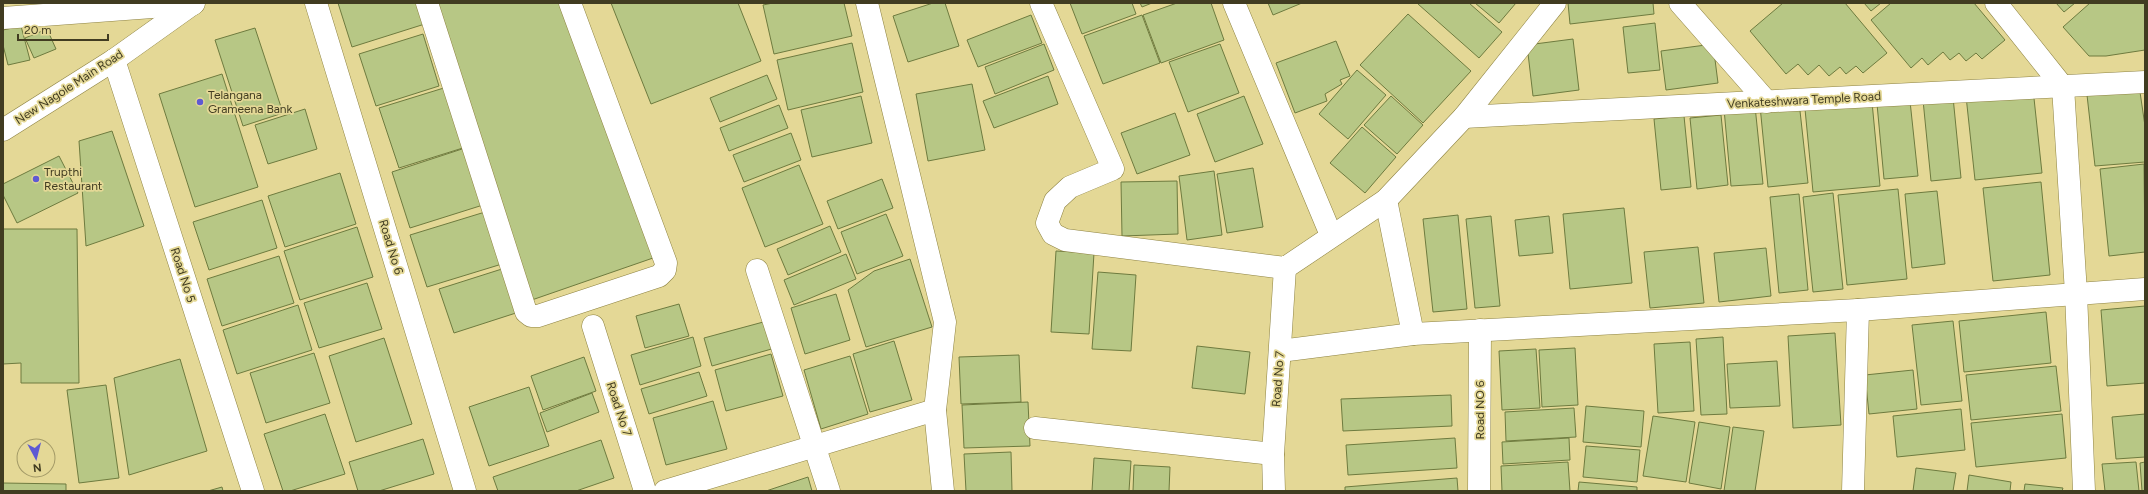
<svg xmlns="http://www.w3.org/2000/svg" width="2148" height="494" font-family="Figtree,sans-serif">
  <rect width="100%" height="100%" fill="#e4d896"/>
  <g fill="#b7c785" stroke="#6e7b3f">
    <path d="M338,3h84l6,20 -76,24z"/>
    <path d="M431,3h136l86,255 -127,44z"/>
    <path d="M611,3h127l23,58 -110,43z"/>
    <path d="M773,3h71l8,33 -78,18 -11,-49z"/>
    <path d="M933,3h12l14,43 -51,16 -15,-46z"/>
    <path d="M1070,3h62l4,11 -54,20z"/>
    <path d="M1140,3h12l-10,4z"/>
    <path d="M1177,3h34l13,37 -63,23 -18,-48z"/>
    <path d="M1268,3h34l-29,12z"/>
    <path d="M1419,3h50l33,29 -23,26 -61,-54z"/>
    <path d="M1475,3h41l-17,20z"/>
    <path d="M1568,3h85l1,11 -84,10z"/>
    <path d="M1783,3h62l42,50 -24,20 -7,-7 -10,8 -6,-7 -11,9 -10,-11 -11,10 -10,-11 -12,10 -36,-43z"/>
    <path d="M1864,3h17l-10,8z"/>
    <path d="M1891,3h83l31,37 -23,19 -6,-6 -10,8 -7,-8 -9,7 -7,-8 -15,13 -6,-7 -11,10 -40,-48z"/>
    <path d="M2056,3h19l-11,9z"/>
    <path d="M2090,3h55v47l-39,6h-17l-26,-29z"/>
    <path d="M1408,14l63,57 -48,52 -63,-58z"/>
    <path d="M1031,15l11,28 -64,24 -11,-27z"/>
    <path d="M1142,15l18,48 -57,21 -19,-48z"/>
    <path d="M1655,23l5,47 -32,3 -5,-46z"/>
    <path d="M21,26l9,34 -22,5 -5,-20v-15z"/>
    <path d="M255,28l28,85 -40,13 -28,-86z"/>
    <path d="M47,29l9,20 -22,9 -9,-20z"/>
    <path d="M423,34l16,52 -63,20 -17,-52z"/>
    <path d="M1573,39l6,51 -46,6 -6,-51z"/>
    <path d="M1336,41l14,35 -10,4 2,4 -17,10 2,7 -32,12 -19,-50z"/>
    <path d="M852,43l11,49 -75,18 -11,-50z"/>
    <path d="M1044,44l10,26 -59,24 -10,-27z"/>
    <path d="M1220,44l19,49 -51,19 -19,-50z"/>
    <path d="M1713,44l5,39 -52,7 -5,-39z"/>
    <path d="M1357,70l29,25 -38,44 -29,-25z"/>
    <path d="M222,74l36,113 -63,20 -36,-113z"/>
    <path d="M767,75l10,24 -57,23 -10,-24z"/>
    <path d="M1048,76l10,28 -64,24 -11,-27z"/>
    <path d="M972,84l13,66 -57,11 -12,-67z"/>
    <path d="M447,87l19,60 -67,21 -20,-60z"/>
    <path d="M2033,89l9,84 -67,7 -9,-84z"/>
    <path d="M2140,92l5,34v36l-50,4 -8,-71z"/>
    <path d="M861,96l11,47 -60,14 -11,-47z"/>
    <path d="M1244,96l19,48 -48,18 -18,-48z"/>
    <path d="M1391,96l32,29 -26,29 -33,-29z"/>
    <path d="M1953,97l8,81 -30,3 -8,-81z"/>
    <path d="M1910,101l8,75 -34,3 -7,-75z"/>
    <path d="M1799,102l9,81 -40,4 -8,-81z"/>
    <path d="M1872,102l8,84 -67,6 -8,-83z"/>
    <path d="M779,105l9,23 -59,23 -9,-23z"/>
    <path d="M1755,106l8,78 -32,2 -7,-77z"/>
    <path d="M305,109l12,40 -49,15 -13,-39z"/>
    <path d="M1175,113l15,42 -53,19 -16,-41z"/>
    <path d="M1721,115l7,70 -31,4 -7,-71z"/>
    <path d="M1684,116l7,71 -30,3 -7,-71z"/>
    <path d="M1362,127l34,30 -31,36 -35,-30z"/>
    <path d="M112,131l32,95 -58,20 -7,-105z"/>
    <path d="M791,133l10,27 -57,22 -11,-27z"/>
    <path d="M465,148l18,57 -73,23 -18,-56z"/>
    <path d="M59,156l19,37 -61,30 -14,-28v-11z"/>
    <path d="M2144,164l1,88 -36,4 -9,-87z"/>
    <path d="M799,165l24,59 -58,23 -23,-59z"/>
    <path d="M1253,168l10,59 -36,6 -10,-59z"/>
    <path d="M1214,171l8,64 -35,5 -8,-64z"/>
    <path d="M340,173l16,51 -71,23 -17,-51z"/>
    <path d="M882,179l11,29 -55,21 -11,-28z"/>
    <path d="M1177,181l1,53 -56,2 -1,-54z"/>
    <path d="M2041,182l9,93 -57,6 -10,-93z"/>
    <path d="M1898,189l9,90 -60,6 -9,-90z"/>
    <path d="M1937,191l8,73 -33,4 -7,-74z"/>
    <path d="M1833,193l10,96 -30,3 -10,-95z"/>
    <path d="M1799,194l9,96 -29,3 -9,-96z"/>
    <path d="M262,200l15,48 -68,22 -16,-48z"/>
    <path d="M1624,208l8,75 -62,6 -7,-75z"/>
    <path d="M485,212l17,52 -75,23 -17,-52z"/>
    <path d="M886,214l17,42 -46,18 -16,-42z"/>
    <path d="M1458,215l9,94 -34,3 -10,-93z"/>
    <path d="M1491,216l9,90 -25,2 -9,-89z"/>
    <path d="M1549,216l4,37 -34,3 -4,-36z"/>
    <path d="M830,226l11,26 -53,23 -11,-26z"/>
    <path d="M357,227l16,50 -73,23 -16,-49z"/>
    <path d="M3,229h74l2,154h-58v-20l-18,1z"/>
    <path d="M1698,247l6,56 -54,5 -6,-56z"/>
    <path d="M1766,248l5,48 -52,6 -5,-49z"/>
    <path d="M1056,251l38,2 -5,81 -38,-2z"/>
    <path d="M846,254l10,25 -62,26 -10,-25z"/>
    <path d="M279,256l15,47 -72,23 -15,-47z"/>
    <path d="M910,259l22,68 -66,20 -18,-57 26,-19z"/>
    <path d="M505,268l14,44 -65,21 -15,-44z"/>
    <path d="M1098,272l38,3 -5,76 -39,-2z"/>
    <path d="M367,283l15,46 -63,19 -15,-45z"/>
    <path d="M836,294l14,46 -45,14 -14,-46z"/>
    <path d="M679,304l10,32 -44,12 -9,-32z"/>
    <path d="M298,305l14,45 -75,24 -14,-44z"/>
    <path d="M2145,306v77l-38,3 -6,-76z"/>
    <path d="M2046,312l5,51 -87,9 -5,-51z"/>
    <path d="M767,321l8,27 -63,18 -8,-28z"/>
    <path d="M1953,321l9,80 -41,4 -9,-80z"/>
    <path d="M1835,333l6,92 -48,3 -5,-92z"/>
    <path d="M693,337l8,29 -61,19 -9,-30z"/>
    <path d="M1723,337l4,77 -26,1 -5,-76z"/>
    <path d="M384,338l28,86 -56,18 -27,-86z"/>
    <path d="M894,341l18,59 -42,12 -17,-58z"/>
    <path d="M1690,342l4,69 -36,2 -4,-69z"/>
    <path d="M1197,346l53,6 -5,42 -53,-6z"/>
    <path d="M1575,348l3,57 -36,2 -3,-57z"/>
    <path d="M1536,349l4,59 -38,2 -3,-59z"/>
    <path d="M314,353l16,50 -64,20 -16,-50z"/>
    <path d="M771,354l12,42 -57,15 -11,-41z"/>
    <path d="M1019,355l2,47 -60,2 -2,-47z"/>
    <path d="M850,356l18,58 -47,15 -17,-59z"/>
    <path d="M584,357l12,34 -53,19 -12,-34z"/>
    <path d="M180,359l27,92 -78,24 -15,-97z"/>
    <path d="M1777,361l3,45 -50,2 -3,-44z"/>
    <path d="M2056,366l5,45 -90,9 -5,-45z"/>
    <path d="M1913,370l4,39 -48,5 -4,-39z"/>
    <path d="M699,372l8,24 -58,18 -8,-25z"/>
    <path d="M106,385l13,93 -40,5 -12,-93z"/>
    <path d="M529,387l20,59 -60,20 -20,-59z"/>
    <path d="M592,393l7,19 -52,20 -7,-19z"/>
    <path d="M1451,395l1,31 -109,5 -2,-32z"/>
    <path d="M713,401l14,48 -61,16 -13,-47z"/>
    <path d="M1028,402l2,44 -66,2 -2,-43z"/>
    <path d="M1586,406l58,5 -3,36 -58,-5z"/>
    <path d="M1574,408l2,29 -70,4 -1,-29z"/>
    <path d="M1961,409l4,41 -68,7 -4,-41z"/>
    <path d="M325,414l20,60 -55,17h-7l-19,-57z"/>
    <path d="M2062,414l4,44 -90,9 -5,-44z"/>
    <path d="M2145,414v43l-29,2 -4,-42z"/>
    <path d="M1653,416l42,6 -9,60 -43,-6z"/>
    <path d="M1699,422l31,5 -9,62 -32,-6z"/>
    <path d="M1733,427l31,4 -9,60h-31z"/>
    <path d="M1455,438l2,30 -109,7 -2,-30z"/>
    <path d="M1569,438l1,22 -67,4 -1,-22z"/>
    <path d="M423,439l11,35 -55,17h-21l-9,-29z"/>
    <path d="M601,440l13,38 -38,13h-78l-5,-14z"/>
    <path d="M1586,446l54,4 -3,32 -54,-5z"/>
    <path d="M1011,452l1,39h-46l-2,-37z"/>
    <path d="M1094,458l37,3 -2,30h-37z"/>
    <path d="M1568,462l2,29h-68l-1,-25z"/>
    <path d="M2136,462l3,29h-34l-3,-27z"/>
    <path d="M2145,462v29h-3l-2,-28z"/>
    <path d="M1134,465l36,2 -1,24h-36z"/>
    <path d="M1916,468l40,5 -3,18h-40z"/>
    <path d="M1969,475l42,7 -1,9h-43z"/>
    <path d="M808,477l4,14h-46z"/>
    <path d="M1457,478l1,13h-113v-4z"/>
    <path d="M1579,482l58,5v4h-59z"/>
    <path d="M3,483l63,1v7h-63z"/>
    <path d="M2025,484l38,4 -1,3h-38z"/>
    <path d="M222,487l1,4h-15z"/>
  </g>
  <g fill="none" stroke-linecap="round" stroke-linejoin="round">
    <defs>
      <g id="minor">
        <path d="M316,3l149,488"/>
        <path d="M427,3l99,309 5,4h7l121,-40 6,-6 1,-7 -96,-260"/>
        <path d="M867,3l78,319 -10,88 8,81"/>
        <path d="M1041,3l72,166 -43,18 -15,14 -8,22 6,11 12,6 220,28 101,-68 78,-83 91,-114"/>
        <path d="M1234,3l97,232"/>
        <path d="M1680,3l87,99"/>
        <path d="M1996,3l67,84 13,206 8,198"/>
        <path d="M3,18l190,-14"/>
        <path d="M114,60l139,431"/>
        <path d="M1464,117l681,-35"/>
        <path d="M3,130l111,-70 80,-57"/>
        <path d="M1386,200l27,134"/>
        <path d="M757,270l72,221"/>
        <path d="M593,326l52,165"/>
        <path d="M1280,351l133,-17 445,-24 287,-21"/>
        <path d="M1035,428l238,26"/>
        <path d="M665,491l270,-81"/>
        <path d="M1274,491l-1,-37 12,-186"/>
        <path d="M1479,491l1,-161"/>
        <path d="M1853,491l5,-181"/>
      </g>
    </defs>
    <use href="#minor" stroke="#8e8342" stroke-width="23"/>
    <use href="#minor" stroke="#fff" stroke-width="22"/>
  </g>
  <g fill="#5e5ad3" stroke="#e4d896" stroke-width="1.5">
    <circle cx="200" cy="102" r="4"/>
    <circle cx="36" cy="179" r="4"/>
  </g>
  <g text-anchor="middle" stroke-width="3.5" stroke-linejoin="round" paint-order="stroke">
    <g font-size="12" fill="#413c21" stroke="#e4d896">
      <text transform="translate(69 87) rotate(-33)" y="4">New Nagole Main Road</text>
      <text transform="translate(1804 100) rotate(-3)" y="4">Venkateshwara Temple Road</text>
      <text transform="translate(391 247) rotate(73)" y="4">Road No 6</text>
      <text transform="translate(183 275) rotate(72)" y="4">Road No 5</text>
      <text transform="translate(1278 379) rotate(-86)" y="4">Road No 7</text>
      <text transform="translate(619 409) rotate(72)" y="4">Road No 7</text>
      <text transform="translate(1480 410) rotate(-90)" y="4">Road NO 6</text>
    </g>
    <g font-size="12" fill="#413c21" stroke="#e4d896" text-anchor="start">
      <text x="208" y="99">Telangana<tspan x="208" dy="14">Grameena Bank</tspan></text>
      <text x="44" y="176">Trupthi<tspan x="44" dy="14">Restaurant</tspan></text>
    </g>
  </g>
  <rect width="2148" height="494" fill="none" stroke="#413c21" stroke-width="8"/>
  <g transform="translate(36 458) rotate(173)"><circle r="19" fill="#e4d896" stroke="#a39a67"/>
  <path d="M0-3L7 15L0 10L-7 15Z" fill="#5e5ad3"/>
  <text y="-6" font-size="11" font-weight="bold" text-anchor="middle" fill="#413c21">N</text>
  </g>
  <path d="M18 34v6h90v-6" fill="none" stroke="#413c21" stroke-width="2"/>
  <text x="24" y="34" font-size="12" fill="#413c21" stroke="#e4d896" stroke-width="3" paint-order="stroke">20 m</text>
</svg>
